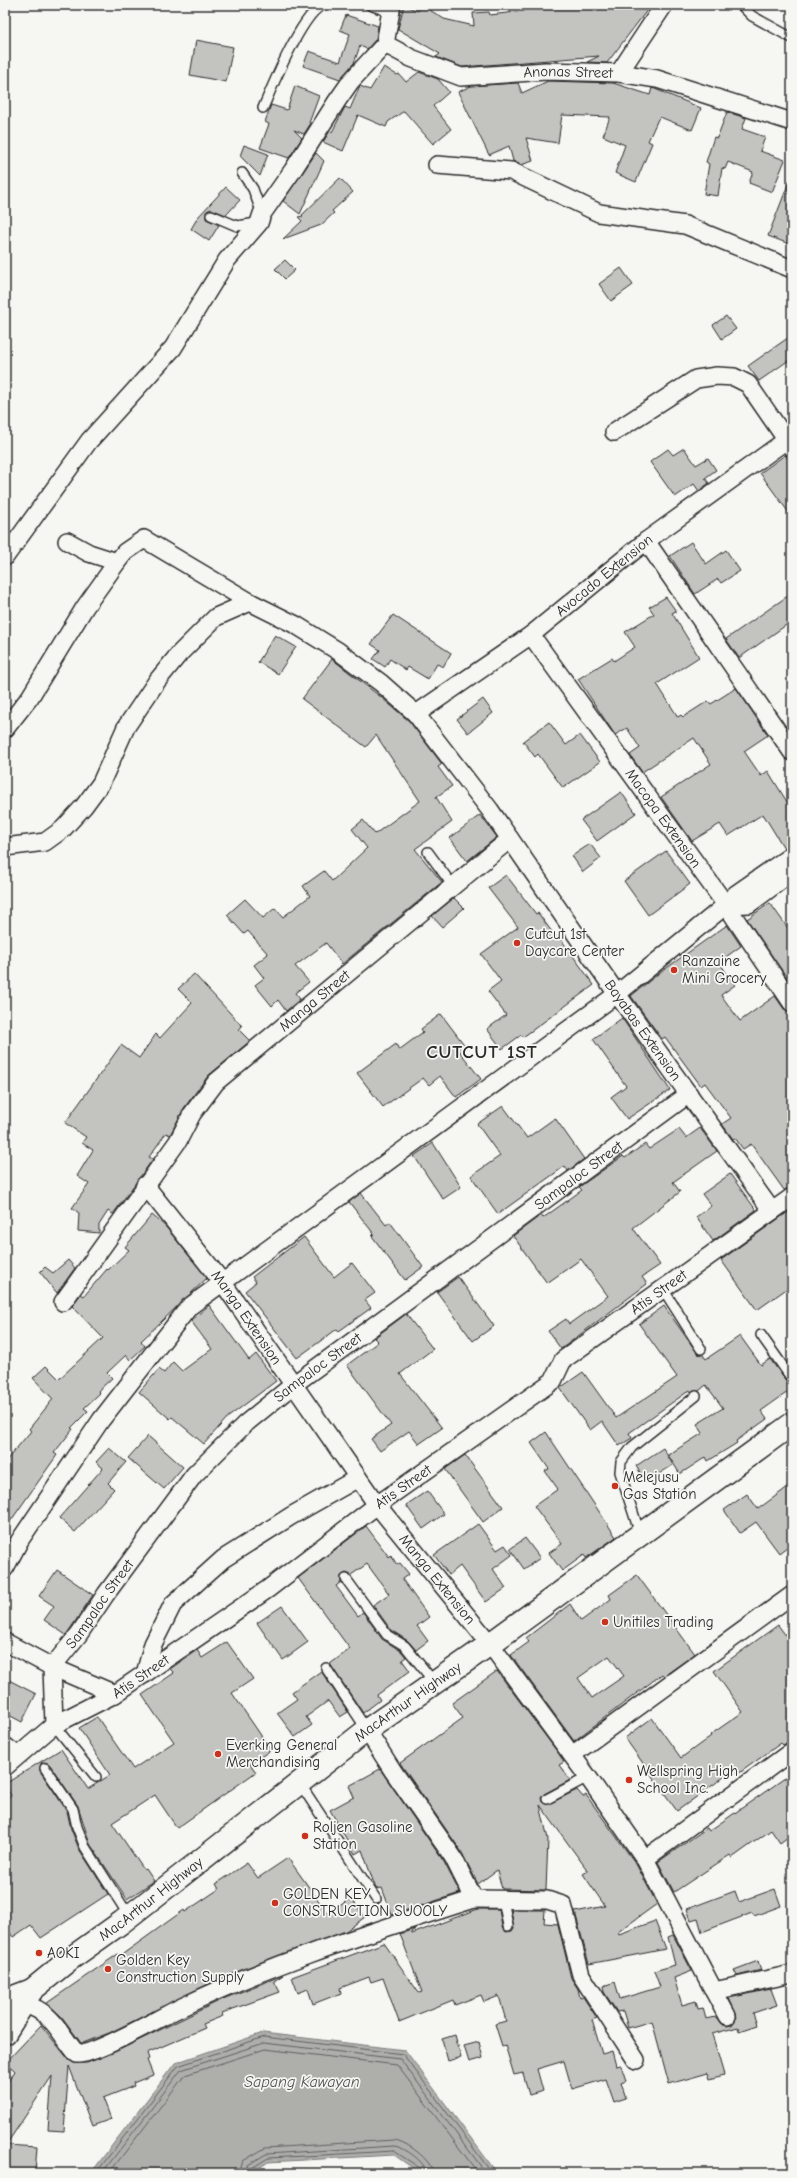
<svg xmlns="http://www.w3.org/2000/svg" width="797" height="2178" font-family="'Comic Neue',sans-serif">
  <rect width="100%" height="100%" fill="#f6f6f2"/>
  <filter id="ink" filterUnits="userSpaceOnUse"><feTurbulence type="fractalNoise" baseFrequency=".025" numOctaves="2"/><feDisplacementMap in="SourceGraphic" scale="8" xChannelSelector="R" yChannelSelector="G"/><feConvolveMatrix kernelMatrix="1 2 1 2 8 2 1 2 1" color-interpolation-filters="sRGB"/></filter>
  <g filter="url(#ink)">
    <path fill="#aeaeab" stroke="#7a7a78" d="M263,2033l142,17 92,123h-77l-26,-18 -126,7 -16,11h-161l84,-110z"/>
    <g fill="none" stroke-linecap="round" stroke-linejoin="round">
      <g stroke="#5f5f5e" stroke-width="1">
        <path d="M96,2173l82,-107 86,-29 139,17 89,119"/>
        <path d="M102,2173l79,-103 83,-27 136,16 86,114"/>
        <path d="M109,2173l76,-98 80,-26 132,16 81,108"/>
        <path d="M239,2173l4,-12 22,-13 129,-8c12,1 38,20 39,33"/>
        <path d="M245,2173l3,-8 18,-11 128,-8c10,1 32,16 33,27"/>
        <path d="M250,2173l2,-5 16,-10 126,-7 26,17 2,5"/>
      </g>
    </g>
    <g fill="#c3c3c0" stroke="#2b2b2b" fill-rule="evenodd">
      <path d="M404,5l14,6 4,-6 22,14 30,7 -1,-13 16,-1 1,3 34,-4 1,-6h126l-44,58 -20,-1 12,-6 -137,11 -26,-10 4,-3 -42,-25z"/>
      <path d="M346,15l32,11 -2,13 -9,10 -7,-3 -6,17 -14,16 -37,-13 6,-15 31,11 10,-28 -10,-4z"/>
      <path d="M196,40l37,7 -7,35 -36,-7z"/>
      <path d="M384,67l13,8 2,-1 7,8 13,-10 19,7 11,13 -16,14 18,23 -18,15 -29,-33 -16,11 -2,5 -28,-12 -15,36 -20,-9 7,-11 2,1 13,-25 5,2 10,-23 10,4z"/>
      <path d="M548,81l65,2 37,12 2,-7 3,1 46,19 -9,22 -32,-13 -2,2 -10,22 4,2 -16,39 -21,-9 10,-28 -22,-9 7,-19 -48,-2 -4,28 -32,-5 7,23 -12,4 -8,-4 -4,-15 -20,9 -31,-63 13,-6 47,-3 4,10z"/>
      <path d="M295,86l24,10 -10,27h2l-7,11 -10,-4 8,8 -13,20 -29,-10 9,-24 -4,-2 6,-17 16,5z"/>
      <path d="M727,112l19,6 -4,11 23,8 -5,14 25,9 -13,32 -23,-9 4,-11 -25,-10 -3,7 -3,-1 -4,28 -14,-2 5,-30 -3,-2 8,-25 3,1z"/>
      <path d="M244,145l24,9 -8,22 -20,-20z"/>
      <path d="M316,153l8,8 -24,53 -17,-13z"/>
      <path d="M791,177l1,1v67l-24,-9z"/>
      <path d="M340,178l13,14 -21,19 2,2 -13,12 -38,14 19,-18 -4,-4 5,-1 -1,-1z"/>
      <path d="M226,187l14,13 -14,15 -15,-6 -5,3v7l13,6 -10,16 -18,-12 7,-12z"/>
      <path d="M285,260l10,10 -10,9 -10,-10z"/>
      <path d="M621,268l12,17 -22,16 -12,-17z"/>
      <path d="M726,316l10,13 -14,10 -9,-14z"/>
      <path d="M792,335v23l-33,23 -11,-15z"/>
      <path d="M684,448l12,17 12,-7 8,12 -11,8 4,5 -10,8 -5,-7 -19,13 -25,-35 18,-13 5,6z"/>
      <path d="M785,455l7,9v53l-32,-44z"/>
      <path d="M691,542l15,22 20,-14 14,21 -19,12 -3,-4 -23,15 -25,-38z"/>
      <path d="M792,593v28l-53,37 -13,-19z"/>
      <path d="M666,597l10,14 -4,2 27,44 -42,27 21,33 3,-2 2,2 25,-16 3,3 25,-16 32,47 -24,16 17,25 7,-5 24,39v35l-8,3 -21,-34 -35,22 -8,-12 -28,17 -31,-44 50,-33 -17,-26 -52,34 -12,-17 10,-7 -13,-20 -12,7 -37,-56 34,-21 2,3 21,-14 -10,-15 29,-18 -5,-7z"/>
      <path d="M393,615l58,38 -8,14 -6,-3 -9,15 -20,-12 -2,3 -16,-11 -5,8 -12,-8 7,-9 -9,-6z"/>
      <path d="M275,635l21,12 -18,27 -20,-12z"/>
      <path d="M332,659l50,39 27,23 33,43 -4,3 14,19 -16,11 16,25 -37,27 27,33 -100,82 -16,-21 -31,23 14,16 -14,11 5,6 -14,12 -8,-11 -6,6 -17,-21 9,-7 -10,-13 14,-11 -20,-23 -4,3 -17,-19 18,-16 18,19 12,-10 8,9 27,-21 -7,-10 21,-15 8,10 35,-33 -15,-19 11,-9 12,14 45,-33 -44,-66 -10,12 -64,-48z"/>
      <path d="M483,699l10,14 -25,20 -11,-14z"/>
      <path d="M549,722l17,23 14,-10 20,27 -37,26 -25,-34 -3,3 -12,-16z"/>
      <path d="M621,792l15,21 -39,28 -16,-21z"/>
      <path d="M480,815l17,22 -30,24 -17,-23z"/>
      <path d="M590,844l11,14 -18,14 -11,-16z"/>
      <path d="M666,851l24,33 -42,31 -24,-34z"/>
      <path d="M506,875l30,39 2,-1 20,27 2,-2 34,47 -71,52 -2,-2 -19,14 -15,-20 19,-14 -18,-24 13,-10 -20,-27 37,-27 -30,-39z"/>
      <path d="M454,898l10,10 -22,19 -10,-11z"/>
      <path d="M770,903l22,31v51l-45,-66z"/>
      <path d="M727,925l14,21 -22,16 16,23 -14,10 19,26 35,-25 9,13 8,4v174l-8,3 -33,-46 -8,5 -8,-11 -2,1 -11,-15 9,-6 -26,-35 -4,3 -36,-49 -3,2 -31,-43 27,-22z"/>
      <path d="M194,974l48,52 -3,4 11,11 -42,35 -24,32 -14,27 -4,-2 -17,24 4,2 -40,55 -5,-3 -9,14v8l-21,-2 1,-18 -7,-5 17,-24 -12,-8 16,-26 -11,-7 4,-6 -21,-14 56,-78 18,13 17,-24 4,4 32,-35 -14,-14z"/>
      <path d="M441,1014l25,33 -6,5 21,27 -25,18 -16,-21 -11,9 -6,-7 -40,29 -26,-34 39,-29 3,6 24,-18 -2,-3z"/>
      <path d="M622,1018l48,72 -43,29 -16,-22 15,-11 -33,-47z"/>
      <path d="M503,1106l24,32 28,-20 29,41 -16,12 -3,-5 -67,48 -27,-38 29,-20 -23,-32z"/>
      <path d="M700,1128l17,23 -44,31 7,10 -47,36 27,37 -18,12 5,7 -86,65 -13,-18 18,-12 3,5 39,-28 -27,-37 -34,24 -34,-47 28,-21 2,3 39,-28 -3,-3 44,-31 2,2 20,-14 4,5 30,-20 7,9z"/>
      <path d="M433,1143l28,44 -18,12 -29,-43z"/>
      <path d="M730,1174l26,36 -43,31 -17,-24 15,-11 -9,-12z"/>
      <path d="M361,1193l25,32 4,-3 33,45 -18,13 -33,-44 2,-2 -25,-32z"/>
      <path d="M792,1209v76l-35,25 -36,-50z"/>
      <path d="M152,1215l13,11 42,52 -66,63 4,5 -15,14 -4,-5 -19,18 5,5 -14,13 2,2 -16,15 4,3 -17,17 2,1 -19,24 3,2 -52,74v-67l26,-31 -2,-2 24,-30 -20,-21 13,-12 13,13 44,-41 -31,-32 9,-12 3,2 23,-27 1,1 21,-20 -4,-3z"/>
      <path d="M304,1237l30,40 18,-14 23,30 -10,7 6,8 -32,23 -2,-2 -40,29 -52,-67 11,-9 -4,-5z"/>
      <path d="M68,1260l7,8 -18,25 -17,-21 5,-5 8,6z"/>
      <path d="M458,1277l36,49 -21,15 -36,-49z"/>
      <path d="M209,1305l40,55 7,-6 20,27 -49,37 -23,26 -32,-27 -2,2 -31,-27 20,-23 5,4 9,-11 9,9 30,-22 -21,-28z"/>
      <path d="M664,1306l34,48 5,1 3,4 34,-23 21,29 9,-6 22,30 -31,22 6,8 -31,22 1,2 -29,18 -2,-4 -26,17 -12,-19 35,-22 -6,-9 26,-16 -17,-23 -7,6 -8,1 -1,-2 -61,43 3,5 -13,8 -17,-25 -12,9 -30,-42 23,-16 33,46 61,-41 -38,-53z"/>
      <path d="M406,1314l27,35 -33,25 42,54 -23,16 -10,-13 -29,20 -9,-12 20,-14 -44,-60 31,-23 -4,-4z"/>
      <path d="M546,1432l70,105 -30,21 -2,-3 -22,16 -13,-18 13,-9 -28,-38 24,-17 -13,-18 4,-2 -18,-26z"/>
      <path d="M148,1436l35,31 -19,22 -36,-31z"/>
      <path d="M109,1448l17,14 -18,21 6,6 -39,43 -16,-14 44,-50 -7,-6z"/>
      <path d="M663,1448l10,17 -27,17 -10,-16z"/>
      <path d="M465,1455l38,52 -20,15 -38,-53z"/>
      <path d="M792,1484v59l-13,10 -23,-31 -16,11 -16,-23 23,-16 11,15z"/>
      <path d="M427,1491l17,23 -21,15 -17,-24z"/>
      <path d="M478,1524l19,26 8,-5 7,10 -19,14 13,19 -20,14 -26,-36 -11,9 -15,-20z"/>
      <path d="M366,1526l23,31 2,-2 6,10 3,-2 9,11 -7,5 27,38 -12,9 11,15 -12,9 -8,-9 -17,-11 -18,-25 16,-11 -22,-30 -16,11 -5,-2 -5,3v6l-5,4 22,30 5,-4 19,27 19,12 5,6 -4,3 8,11 -33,24 3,5 -17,13 -33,-49 20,-15 -52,-71z"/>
      <path d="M525,1538l15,20 -16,11 -14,-20z"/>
      <path d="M57,1570l36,25 -27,40 -22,-15 10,-14 -15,-10z"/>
      <path d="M637,1575l58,79 -31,22 -2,-2 -88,67 -63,-86 18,-13 -3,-4 44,-34 11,17 30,-22 -2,-4zM609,1656l15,20 -32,22 -14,-20z"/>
      <path d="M282,1606l26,36 -25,18 -26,-37z"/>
      <path d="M778,1625l14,19v96l-9,5 -2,-2 -43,31 -3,-5 -58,42 -52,-73 27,-20 29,40 30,-22 -1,-1 33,-23 -29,-41z"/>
      <path d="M227,1642l26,37 -21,14 39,57 -21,14 6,8 -79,56 -22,-33 -43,28 32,47 2,-1 8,12 -27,18 -37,-55 -12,-38 -28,-41 -5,-3 -4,1 -1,8 27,40 4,18 8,20 29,45 -67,44 -10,-13 -18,12 -8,-11v-126l6,-4 -6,-12 56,-35 27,40 22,-14 -31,-47 18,-11 36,52 41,-27 -32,-47 32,-22 -4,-4 27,-19 5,8z"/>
      <path d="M321,1671l27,41 -8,5 -12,-16 -22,16 6,8 -17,12 -18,-24 20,-14 -5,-7z"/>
      <path d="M497,1671l62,83 5,8 -5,3 11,15 -26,14 -3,4 1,4 7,2 28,-14 6,7 3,-2 50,69 21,40 -39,28 1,2 36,-13 11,28 -77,15 -14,-52 30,-6 -22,-32 5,-3 -48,-66 8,34 -2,51 -44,-1 -5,-19 -19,14 -17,-33 -61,-88 63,-45 -11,-15z"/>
      <path d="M5,1678l31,16 -14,28 -17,-9z"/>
      <path d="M380,1769l64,93 16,31 -68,22 -10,-27 -6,1 -14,-39 -7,4 -25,-44 24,-13 -5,-11z"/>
      <path d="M792,1773v61l-12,9 -9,-13 -39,28 -2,-3 -56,37 -16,-30 49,-34 2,3z"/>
      <path d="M288,1858l40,56 23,-16 14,19 -19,14 -131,50 -106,52 -26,10h-2l-19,-26 -15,-14 71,-49 2,2 64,-46 1,2 34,-23 -3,-5 31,-21 11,15z"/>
      <path d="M775,1889l6,17 -27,10 -2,-3 -50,19 -4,-14 -7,2 -4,-11 48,-18 4,11z"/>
      <path d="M478,1909h21l3,18 4,5 6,-1 2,-3 -3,-18h34l-1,13 14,1 13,54 7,11 2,9 3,-1 14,21 -5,2 10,34 10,-3 4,15 5,-1 5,16 -5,2 5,15 -12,4 -8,-23 -34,10 -8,-28 -27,8 6,22 -14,4 -6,-22 -9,2 -9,-30 -3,1 -7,-22 11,-3 -7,-25 -15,6 -3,-7 -26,10 -2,-5 -54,22 -16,-44 -12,4 -2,-5 -29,11 1,5 -28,11 -5,-15 -10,4 -6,-16 92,-34 35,50 3,-1 -22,-58 17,-6 -6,4 1,2z"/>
      <path d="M673,1935l19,36 -18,7 8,27 14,-4 2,8 5,-1 3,11 10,-2 5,7 6,2 5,-1 5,-8 -8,-19 42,-9 6,16 -24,8 4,12 -18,6 -1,-4 -26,7 12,41 -14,4 -2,-6 -39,11 -17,-63 -24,7 -5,-17 -6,1 -13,-20 -1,-6 12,-4 5,17 40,-12 -6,-16 21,-6 -7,-28z"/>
      <path d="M758,1961l3,9 -24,6 -3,-6z"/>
      <path d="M283,1975l-9,6 6,11 -58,21 1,3 -20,8 2,4 -58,25 2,6 -2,1 6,15 -20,8 1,3 -31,12 8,21 -19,7 -23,-60 -5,65 -16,-1 4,-54 -46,69 31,2 -2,26h-30v-87l10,-15 -9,-9 35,-37 28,35 5,3h13l30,-12 106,-52z"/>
      <path d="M455,2035l6,22 -13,4 -6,-22z"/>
      <path d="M479,2042l4,16 -14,4 -5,-16z"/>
    </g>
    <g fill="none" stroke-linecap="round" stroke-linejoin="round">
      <defs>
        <g id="service">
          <path d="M370,5l20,7"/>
          <path d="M741,5l11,11 40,22"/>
          <path d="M263,108c10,-23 39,-95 60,-103"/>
          <path d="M242,173l11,16 9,25"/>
          <path d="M211,215l26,11 20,-3"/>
          <path d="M428,852l25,34"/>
          <path d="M663,1289l38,60"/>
          <path d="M761,1335l31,44"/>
          <path d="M640,1534l-20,-62 1,-10 11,-15 64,-51"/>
          <path d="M346,1579l41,56 18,11 29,36"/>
          <path d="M326,1668l41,62"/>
          <path d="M54,1725l42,52"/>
          <path d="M5,1741l16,12"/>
          <path d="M45,1768l28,41 4,18 8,20 44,69"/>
          <path d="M299,1782l77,117"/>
          <path d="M547,1799l41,-22"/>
          <path d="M503,1899l5,27"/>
        </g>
        <g id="minor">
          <path id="s1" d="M392,5l-7,39 26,14 50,19 85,-6 73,2 38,6 135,43"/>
          <path d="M619,73l45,-68"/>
          <path d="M437,165l74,6 88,42 86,12 107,44"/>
          <path d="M614,432l82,-53 21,-3 17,1 14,7 44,64"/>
          <path d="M67,541l22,12 28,9"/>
          <path d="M646,541l146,211"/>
          <path d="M5,557l84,-116 84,-93 54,-88 32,-37 3,-9 31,-44 44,-69 14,-20 34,-37"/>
          <path id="s2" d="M531,635l195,270 66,98"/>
          <path id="s3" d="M416,714l115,-79 115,-94 146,-105"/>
          <path id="s4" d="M5,729l25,-32 55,-90 32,-45 8,-10 19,-13 106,63 46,23 42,26 43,32 35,31 74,96 127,184 155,217"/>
          <path d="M5,847l40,-5 18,-13 21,-23 17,-23 25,-56 31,-46 22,-27 37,-37 34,-15"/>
          <path d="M726,905l23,-1 43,-32"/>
          <path id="s5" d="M145,1185l78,98 154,222 113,139 98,133 57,82 82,157"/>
          <path id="s6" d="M63,1302l115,-161 14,-27 24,-32 294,-243"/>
          <path d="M5,1568l15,-28 81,-120 88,-113 428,-313 109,-89 10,-11 56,-39"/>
          <path d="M5,1642l47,25 63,27"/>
          <path d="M145,1674l8,-30 20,-40 50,-45 68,-43 67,-38"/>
          <path id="s7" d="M54,1725l-2,-58 27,-33 27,-40 88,-119 51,-51 48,-39 396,-291"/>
          <path d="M572,1755l220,-160"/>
          <path id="s8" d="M5,1767l49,-42 61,-31 153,-105 109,-84 176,-124 10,-21 229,-163"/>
          <path d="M645,1859l147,-108"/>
          <path d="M474,1899l73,1 16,5 18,70 55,85"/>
          <path d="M714,1991l78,-17"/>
          <path d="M24,2004c29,8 35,29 53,50 17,2 87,-39 107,-48 93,-45 192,-75 290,-107l-21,-42 -60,-86 -26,-41"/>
        </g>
        <g id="trunk">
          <path id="s9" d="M5,2003l6,-5 21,-8 38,-31 52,-37 245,-192 123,-86 302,-220"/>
          <path d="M5,2033l27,-43"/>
        </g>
      </defs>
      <use href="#service" stroke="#2b2b2b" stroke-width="12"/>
      <use href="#minor" stroke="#2b2b2b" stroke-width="20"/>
      <use href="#trunk" stroke="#2b2b2b" stroke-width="25"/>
      <use href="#service" stroke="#f6f6f2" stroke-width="9"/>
      <use href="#minor" stroke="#f6f6f2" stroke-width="17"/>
      <use href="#trunk" stroke="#f6f6f2" stroke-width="22"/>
    </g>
  </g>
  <g fill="#c8321e" stroke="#f6f6f2" stroke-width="1.5">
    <circle cx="517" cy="943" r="4"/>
    <circle cx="674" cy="970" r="4"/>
    <circle cx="615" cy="1486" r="4"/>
    <circle cx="605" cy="1622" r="4"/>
    <circle cx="218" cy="1754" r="4"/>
    <circle cx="629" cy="1780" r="4"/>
    <circle cx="305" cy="1836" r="4"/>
    <circle cx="275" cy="1903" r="4"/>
    <circle cx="39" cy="1953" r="4"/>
    <circle cx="108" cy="1969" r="4"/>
  </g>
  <g text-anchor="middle" stroke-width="3.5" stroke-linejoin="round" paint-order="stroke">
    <g font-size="15" fill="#2b2b2b" stroke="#f6f6f2">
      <text dy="5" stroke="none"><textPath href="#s1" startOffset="230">Anonas Street</textPath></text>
      <text dy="5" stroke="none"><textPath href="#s3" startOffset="234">Avocado Extension</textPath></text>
      <text dy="5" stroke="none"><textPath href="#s2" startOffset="226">Macopa Extension</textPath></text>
      <text dy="5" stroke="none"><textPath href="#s6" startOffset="396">Manga Street</textPath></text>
      <text dy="5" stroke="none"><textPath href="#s4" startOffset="951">Bayabas Extension</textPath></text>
      <text dy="5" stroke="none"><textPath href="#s7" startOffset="785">Sampaloc Street</textPath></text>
      <text dy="5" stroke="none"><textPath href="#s8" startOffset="812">Atis Street</textPath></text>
      <text dy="5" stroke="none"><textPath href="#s5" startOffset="167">Manga Extension</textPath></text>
      <text dy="5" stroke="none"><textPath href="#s7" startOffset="461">Sampaloc Street</textPath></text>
      <text dy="5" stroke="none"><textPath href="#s8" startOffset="488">Atis Street</textPath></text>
      <text dy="5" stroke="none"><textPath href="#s5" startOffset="491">Manga Extension</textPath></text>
      <text dy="5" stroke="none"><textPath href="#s7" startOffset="137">Sampaloc Street</textPath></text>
      <text dy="5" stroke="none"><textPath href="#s8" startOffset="164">Atis Street</textPath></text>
      <text dy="5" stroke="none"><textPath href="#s9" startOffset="504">MacArthur Highway</textPath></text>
      <text dy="5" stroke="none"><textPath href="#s9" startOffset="180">MacArthur Highway</textPath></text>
    </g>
    <g font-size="15" fill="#2b2b2b" stroke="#f6f6f2" text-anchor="start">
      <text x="525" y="939">Cutcut 1st<tspan x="525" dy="17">Daycare Center</tspan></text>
      <text x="682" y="966">Ranzaine<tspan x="682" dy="17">Mini Grocery</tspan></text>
      <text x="623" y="1482">Melejusu<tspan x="623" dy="17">Gas Station</tspan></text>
      <text x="613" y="1627">Unitiles Trading</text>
      <text x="226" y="1750">Everking General<tspan x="226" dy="17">Merchandising</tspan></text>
      <text x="637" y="1776">Wellspring High<tspan x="637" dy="17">School Inc.</tspan></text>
      <text x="313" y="1832">Roljen Gasoline<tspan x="313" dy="17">Station</tspan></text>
      <text x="283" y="1899">GOLDEN KEY<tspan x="283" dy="17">CONSTRUCTION SUOOLY</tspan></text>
      <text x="47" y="1958">AOKI</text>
      <text x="116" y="1965">Golden Key<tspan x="116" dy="17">Construction Supply</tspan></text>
    </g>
    <g font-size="16" font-style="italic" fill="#525251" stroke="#f6f6f2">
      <text x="302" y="2087">Sapang Kawayan</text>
    </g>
    <g font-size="19" font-weight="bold" letter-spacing="1" fill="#2b2b2b" stroke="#f6f6f2">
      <text x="482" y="1058">CUTCUT 1ST</text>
    </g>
  </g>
  <rect width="797" height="2178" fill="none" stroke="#f6f6f2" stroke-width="20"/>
  <rect x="10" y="10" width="777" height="2158" fill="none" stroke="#2b2b2b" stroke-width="1.5" filter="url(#ink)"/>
</svg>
